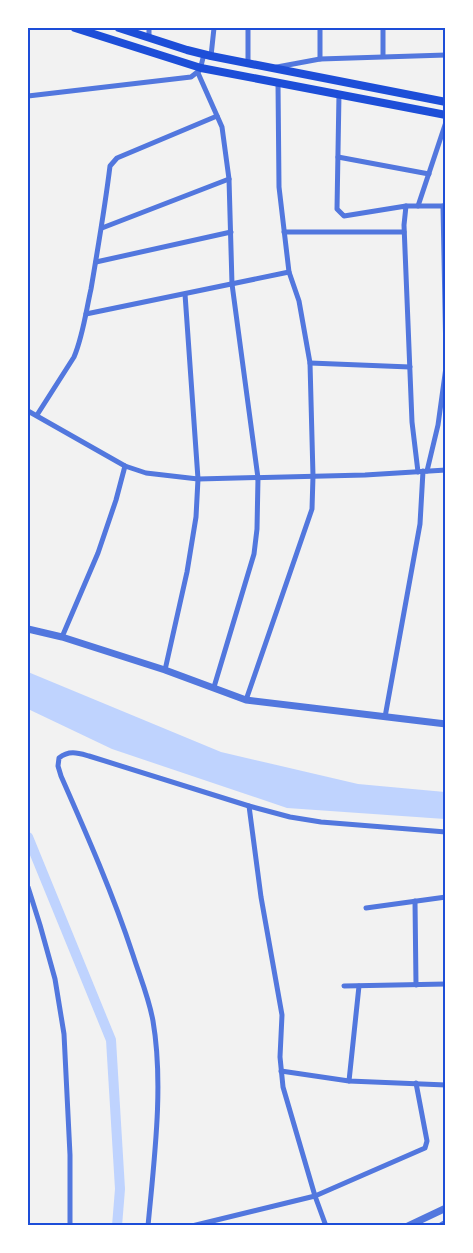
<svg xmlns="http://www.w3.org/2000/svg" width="473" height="1253" font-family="'Exo 2',sans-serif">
  <rect width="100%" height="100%" fill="#f2f2f2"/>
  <path fill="#bfd3fe" d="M28,672l193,80 137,32 87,8v27l-158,-11 -175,-59 -84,-40z"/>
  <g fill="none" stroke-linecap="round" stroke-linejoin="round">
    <path stroke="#bfd3fe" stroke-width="10" d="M28,837l83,203 9,149 -3,37"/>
    <g stroke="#5277de" stroke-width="5">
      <path d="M320,28v31"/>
      <path d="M149,38v-10"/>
      <path d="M211,56l3,-28"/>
      <path d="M383,56v-28"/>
      <path d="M248,63v-35"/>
      <path d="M277,67l43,-8 126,-4"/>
      <path d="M198,73l24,54 7,52 3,105 26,194 -1,51 -3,25 -40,133"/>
      <path d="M339,94l-2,115 7,7 62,-10 -2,19 8,197 6,50"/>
      <path d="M28,96l163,-19 9,-7 4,-16"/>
      <path d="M338,157l91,17"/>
      <path d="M406,206h37"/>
      <path d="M418,206l28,-84"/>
      <path d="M446,206h-3l3,153"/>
      <path d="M102,228l127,-49"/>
      <path d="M284,232h120"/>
      <path d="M96,262l135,-30"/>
      <path d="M86,314l203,-42"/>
      <path d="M310,363l100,4"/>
      <path d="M28,411l97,55 21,7 52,6 167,-4 81,-5"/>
      <path d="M37,415l37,-58c9,-21 12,-46 17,-68 7,-41 14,-82 19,-123l7,-8 100,-42"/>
      <path d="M427,471l11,-46 8,-58"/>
      <path d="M62,637l36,-84 18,-53 9,-34"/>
      <path d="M165,670l22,-98 9,-55 2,-38 -13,-185"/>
      <path d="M246,700l66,-191 1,-33 -3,-113 -11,-62 -10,-29 -10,-85 -1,-104"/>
      <path d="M385,717l35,-193 3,-53"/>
      <path d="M249,806l12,91 21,118 -2,42 3,30 32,109 11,30"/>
      <path d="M28,887l12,38 15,54 9,55 6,121v71"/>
      <path d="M415,901l1,84"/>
      <path d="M366,908l80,-11"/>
      <path d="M344,986l102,-2"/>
      <path d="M281,1071l68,10 97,4"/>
      <path d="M349,1081l10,-95"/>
      <path d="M148,1226c6,-65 16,-141 5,-205 -4,-23 -13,-44 -20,-66 -20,-61 -46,-120 -72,-179l-3,-10 1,-8c10,-8 19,-5 30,-2l160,50 41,11 31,5 125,10"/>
      <path d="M192,1226l123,-30 110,-48 2,-7 -11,-58"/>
    </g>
    <g stroke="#5277de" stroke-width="7">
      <path d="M28,629l34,8 103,33 81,30 200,24"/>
      <path d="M408,1226l38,-18"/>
      <path d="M441,1226l5,-3"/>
    </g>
    <g stroke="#1d4ed8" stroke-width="8">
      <path d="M75,28l126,40 245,47"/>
      <path d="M119,28l68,22 24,6 235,46"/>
    </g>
  </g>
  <rect width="473" height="1253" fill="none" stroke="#ffffff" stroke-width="58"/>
  <rect x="29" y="29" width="415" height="1195" fill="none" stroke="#1d4ed8" stroke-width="2"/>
</svg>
